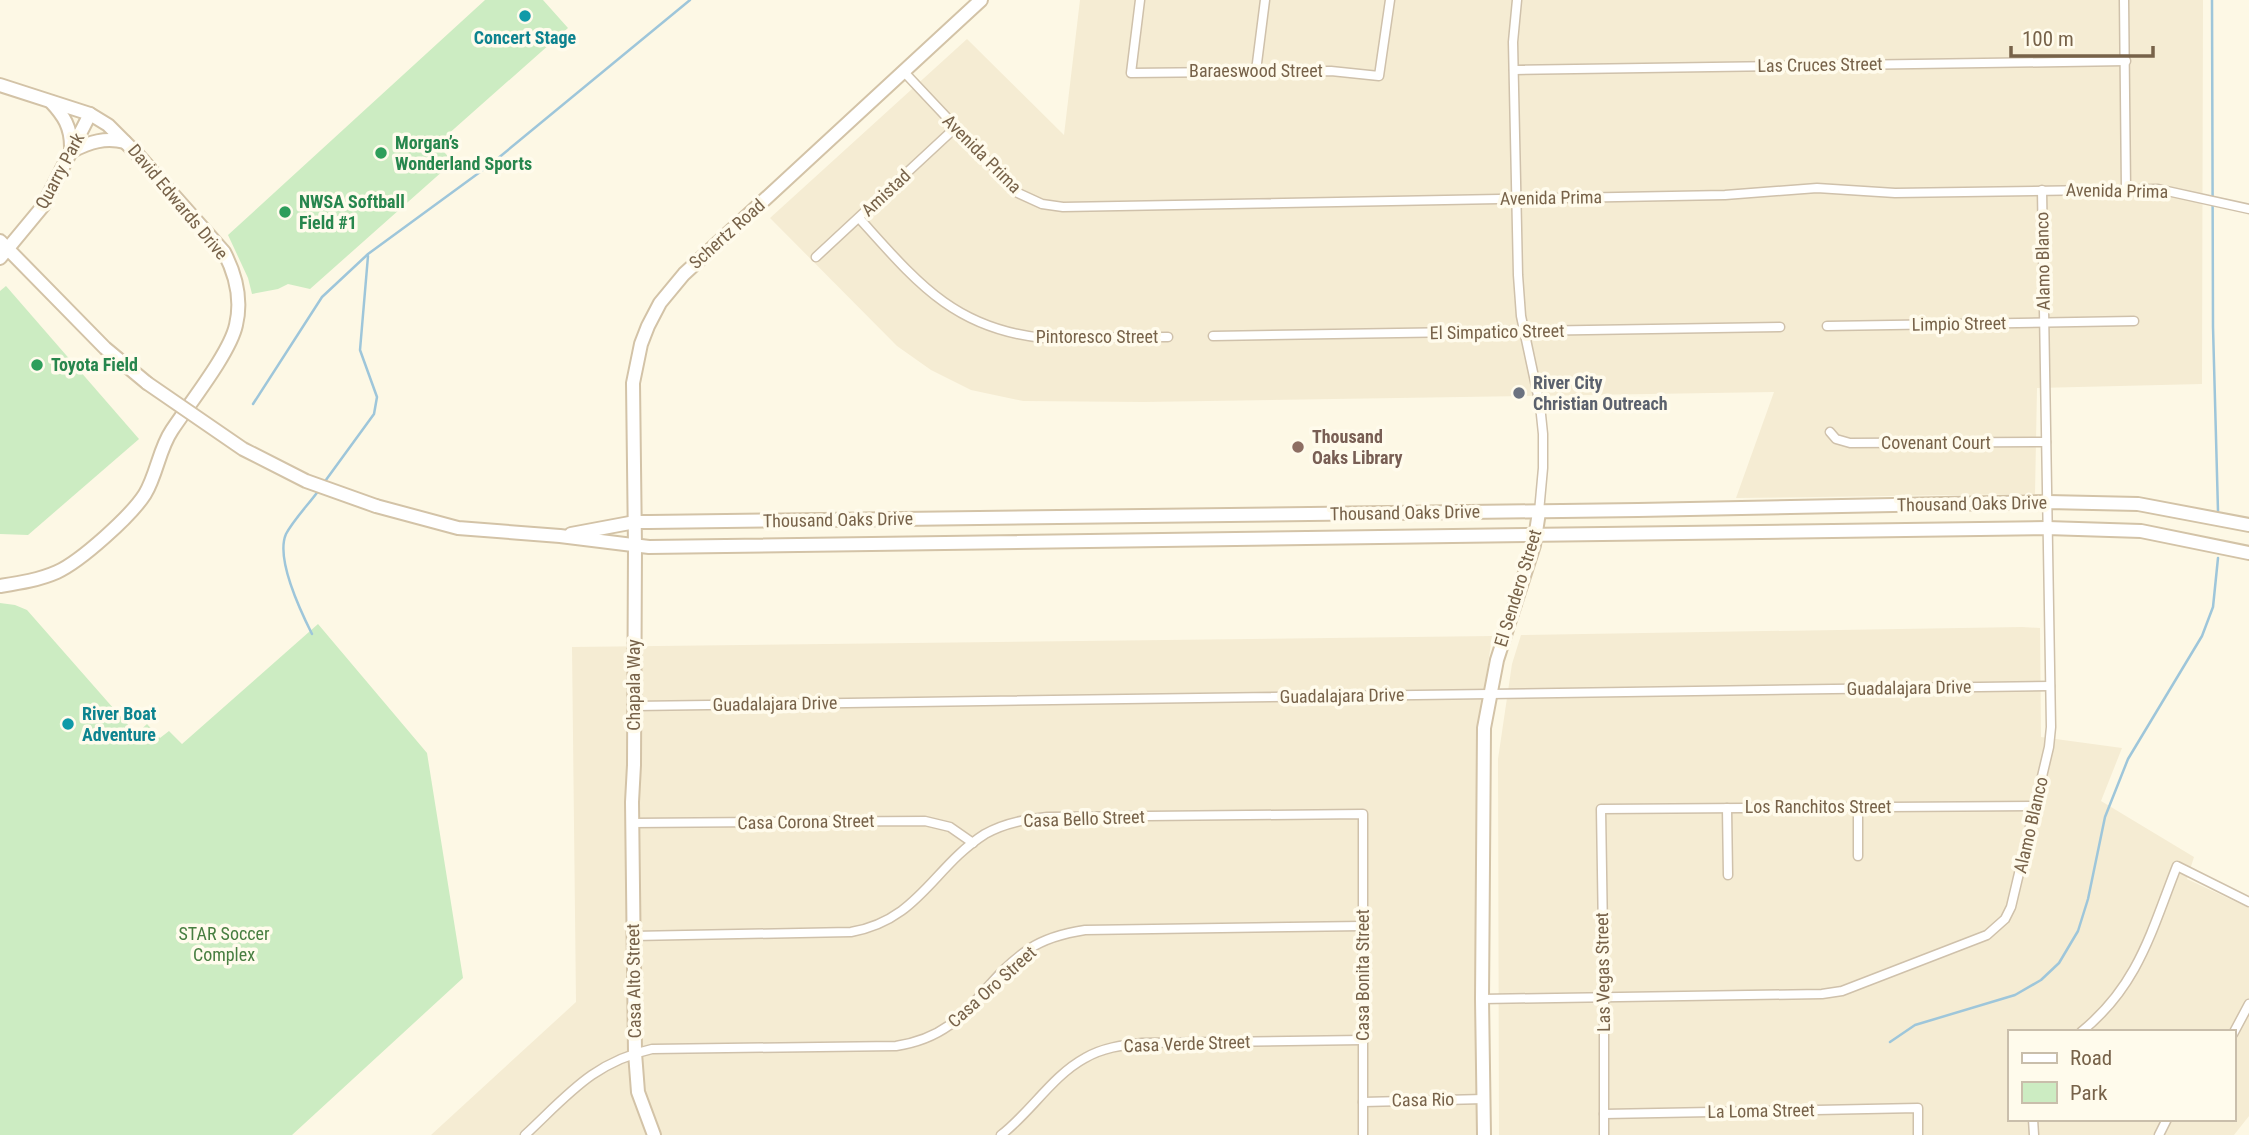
<svg xmlns="http://www.w3.org/2000/svg" width="2249" height="1135" font-family="'Roboto Condensed',sans-serif">
  <rect width="100%" height="100%" fill="#fdf8e5"/>
  <g fill="#f5ecd3" fill-rule="evenodd">
    <path d="M1080,0h1123l-1,384 -165,4 -2,106 -299,4 38,-106 -630,10 -121,-1 -52,-11 -40,-20 -34,-24 -127,-128 197,-179 97,96z"/>
    <path d="M2022,627l18,1 1,109 81,11 -21,53 93,56 -7,22 62,29v208l-15,19h-735l-1,-376 14,-95 9,-29zM2009,1032h224v87h-224z"/>
    <path d="M1492,636l-16,115v384h-1045l145,-133 -4,-355z"/>
  </g>
  <g fill="#ccecc2">
    <path d="M485,0h58l25,28 -131,116 16,18 -143,127 -22,-5 -10,5 -26,5 -4,-16 -20,-43z"/>
    <path d="M6,286l133,153 -111,96 -28,-1v-243z"/>
    <path d="M0,603l15,2 12,5 109,124 11,-10 13,14 9,-7 13,13 136,-120 109,129 36,225 -171,157h-292z"/>
  </g>
  <g fill="none" stroke-linecap="round" stroke-linejoin="round">
    <g stroke="#9ec6da" stroke-width="2.5">
      <path d="M2212,0l1,327 5,184"/>
      <path d="M253,404l69,-107 46,-43 123,-90 199,-164"/>
      <path d="M323,484l51,-70 3,-17 -17,-47 8,-94"/>
      <path d="M312,634c-11,-22 -37,-75 -26,-100 8,-15 23,-30 33,-44"/>
      <path d="M1890,1042l25,-17 100,-30 26,-15 18,-17 19,-32 10,-32 17,-82 23,-58 74,-123 11,-29 5,-49"/>
    </g>
    <defs>
      <g id="street">
        <path d="M1140,0l-9,73 200,-2 48,5 11,-76"/>
        <path d="M1517,0l-4,42 5,233 3,41 19,89 3,29v34l-4,44"/>
        <path d="M2124,0l2,189"/>
        <path d="M1514,70l612,-9"/>
        <path d="M1256,71l9,-71"/>
        <path d="M904,72l114,121 24,11 21,3 662,-12 92,-7 78,5 263,-4 91,20"/>
        <path d="M859,218c56,62 94,111 184,120l125,-1"/>
        <path d="M816,257l139,-129"/>
        <path d="M1827,326l307,-5"/>
        <path d="M1213,336l567,-9"/>
        <path d="M1830,432l6,7 14,4 196,-1"/>
        <path d="M634,706l1416,-20"/>
        <path d="M1727,808l1,67"/>
        <path d="M632,823l293,-2 25,6 23,16"/>
        <path d="M1858,856v-49"/>
        <path d="M633,936l218,-4c68,-12 82,-65 134,-98 19,-11 40,-15 62,-17l316,-3v321"/>
        <path d="M1482,999l340,-5 20,-3 145,-56 18,-16 6,-12 38,-160 2,-20 -9,-537"/>
        <path d="M2081,1032c57,-46 70,-100 96,-166l72,36"/>
        <path d="M2233,1034l16,-30"/>
        <path d="M1363,1102l121,-3"/>
        <path d="M1604,1114l314,-6v27"/>
        <path d="M2033,1119l1,16"/>
        <path d="M525,1135c42,-39 68,-73 127,-86l244,-3c73,-11 81,-62 133,-97 17,-11 36,-16 56,-19l278,-4"/>
        <path d="M1001,1135c30,-23 51,-59 84,-77 17,-10 37,-13 57,-15l221,-3"/>
        <path d="M1604,1135v-138l-3,-188 434,-3"/>
        <path d="M2159,1135l8,-16"/>
      </g>
      <g id="secondary">
        <path d="M0,85l90,29 18,11 31,31 85,96c12,23 18,48 12,73 -6,28 -47,79 -64,105 -13,19 -15,44 -27,64 -14,22 -64,67 -88,78 -18,8 -38,11 -57,14"/>
        <path d="M51,102c13,14 20,25 20,45"/>
        <path d="M72,151c18,-9 33,-14 53,-9"/>
        <path d="M0,241l105,107 42,35"/>
        <path d="M0,258l43,-52 47,-92"/>
        <path d="M376,506l82,22 102,8 89,11 1398,-19 94,3 108,22"/>
        <path d="M571,534l64,-12h14l989,-12 410,-8 90,2 111,21"/>
        <path d="M654,1135l-16,-43 -3,-39 -3,-251 2,-37 1,-218 -2,-164 8,-39 7,-18 12,-23 24,-29 297,-274"/>
        <path d="M1484,1135l-2,-136 2,-271 13,-68 37,-115 5,-33"/>
      </g>
    </defs>
    <use href="#street" stroke="#cfc1ab" stroke-width="11"/>
    <use href="#secondary" stroke="#d3c3a7" stroke-width="16"/>
    <use href="#street" stroke="#fff" stroke-width="8"/>
    <use href="#secondary" stroke="#fff" stroke-width="12"/>
    <defs>
      <path id="secondary-bridge" d="M147,383l96,66 63,32 70,25"/>
    </defs>
    <use href="#secondary-bridge" stroke="#d3c3a7" stroke-width="16" stroke-linecap="butt"/>
    <use href="#secondary-bridge" stroke="#fff" stroke-width="12"/>
  </g>
  <g fill="#0f9aa8" stroke="#fffbec" stroke-width="2.5">
    <circle cx="525" cy="16" r="7"/>
    <circle cx="68" cy="724" r="7"/>
  </g>
  <g fill="#2e9e5b" stroke="#fffbec" stroke-width="2.5">
    <circle cx="381" cy="153" r="7"/>
    <circle cx="285" cy="212" r="7"/>
    <circle cx="37" cy="365" r="7"/>
  </g>
  <circle fill="#6b7280" stroke="#fffbec" stroke-width="2.5" cx="1519" cy="393" r="7"/>
  <circle fill="#8d6e63" stroke="#fffbec" stroke-width="2.5" cx="1298" cy="447" r="7"/>
  <g text-anchor="middle" stroke-width="7" stroke-linejoin="round" paint-order="stroke">
    <g font-size="18" font-weight="bold" fill="#0d838f" stroke="#fffbec">
      <text x="525" y="44">Concert Stage</text>
      <text x="82" y="720" text-anchor="start">River Boat<tspan x="82" dy="21">Adventure</tspan></text>
    </g>
    <g font-size="18" fill="#776249" stroke="#fffbec">
      <text transform="translate(1820 65) rotate(-1)" y="6">Las Cruces Street</text>
      <text x="1256" y="77">Baraeswood Street</text>
      <text transform="translate(982 154) rotate(45)" y="6">Avenida Prima</text>
      <text transform="translate(60 171) rotate(-62)" y="6">Quarry Park</text>
      <text transform="translate(2117 191) rotate(1)" y="6">Avenida Prima</text>
      <text transform="translate(886 193) rotate(-43)" y="6">Amistad</text>
      <text transform="translate(1551 198) rotate(-1)" y="6">Avenida Prima</text>
      <text transform="translate(178 202) rotate(50)" y="6">David Edwards Drive</text>
      <text transform="translate(727 234) rotate(-42)" y="6">Schertz Road</text>
      <text transform="translate(2043 261) rotate(-91)" y="6">Alamo Blanco</text>
      <text transform="translate(1959 324) rotate(-1)" y="6">Limpio Street</text>
      <text transform="translate(1497 332) rotate(-1)" y="6">El Simpatico Street</text>
      <text x="1097" y="343">Pintoresco Street</text>
      <text x="1936" y="449">Covenant Court</text>
      <text transform="translate(1972 504) rotate(-1)" y="6">Thousand Oaks Drive</text>
      <text transform="translate(1405 513) rotate(-1)" y="6">Thousand Oaks Drive</text>
      <text transform="translate(838 520) rotate(-1)" y="6">Thousand Oaks Drive</text>
      <text transform="translate(1518 588) rotate(-73)" y="6">El Sendero Street</text>
      <text transform="translate(634 685) rotate(-90)" y="6">Chapala Way</text>
      <text transform="translate(1909 688) rotate(-1)" y="6">Guadalajara Drive</text>
      <text transform="translate(1342 696) rotate(-1)" y="6">Guadalajara Drive</text>
      <text transform="translate(775 704) rotate(-1)" y="6">Guadalajara Drive</text>
      <text x="1818" y="813">Los Ranchitos Street</text>
      <text transform="translate(1084 819) rotate(-2)" y="6">Casa Bello Street</text>
      <text transform="translate(806 822) rotate(-1)" y="6">Casa Corona Street</text>
      <text transform="translate(2031 825) rotate(-77)" y="6">Alamo Blanco</text>
      <text transform="translate(1603 972) rotate(-91)" y="6">Las Vegas Street</text>
      <text transform="translate(1363 975) rotate(-90)" y="6">Casa Bonita Street</text>
      <text transform="translate(634 981) rotate(-91)" y="6">Casa Alto Street</text>
      <text transform="translate(992 987) rotate(-42)" y="6">Casa Oro Street</text>
      <text transform="translate(1187 1044) rotate(-2)" y="6">Casa Verde Street</text>
      <text transform="translate(1423 1100) rotate(-1)" y="6">Casa Rio</text>
      <text transform="translate(1761 1111) rotate(-1)" y="6">La Loma Street</text>
    </g>
    <g font-size="18" font-weight="bold" fill="#27864d" stroke="#fffbec" text-anchor="start">
      <text x="395" y="149">Morgan’s<tspan x="395" dy="21">Wonderland Sports</tspan></text>
      <text x="299" y="208">NWSA Softball<tspan x="299" dy="21">Field #1</tspan></text>
      <text x="51" y="371">Toyota Field</text>
    </g>
    <g font-size="18" font-weight="bold" fill="#5b616d" stroke="#fffbec" text-anchor="start">
      <text x="1533" y="389">River City<tspan x="1533" dy="21">Christian Outreach</tspan></text>
    </g>
    <g font-size="18" font-weight="bold" fill="#785e54" stroke="#fffbec" text-anchor="start">
      <text x="1312" y="443">Thousand<tspan x="1312" dy="21">Oaks Library</tspan></text>
    </g>
    <g font-size="18" fill="#477e40" stroke="#fffbec">
      <text x="224" y="940">STAR Soccer<tspan x="224" dy="21">Complex</tspan></text>
    </g>
  </g>
  <rect x="2008" y="1030" width="228" height="91" fill="#fffbec" stroke="#c9beab" stroke-width="2"/>
  <rect x="2022" y="1053" width="35" height="10" fill="#ffffff" stroke="#c9beab" stroke-width="2"/>
  <text x="2070" y="1065" font-size="21" fill="#776249">Road</text>
  <rect x="2022" y="1082" width="35" height="21" fill="#ccecc2" stroke="#c9beab" stroke-width="2"/>
  <text x="2070" y="1100" font-size="21" fill="#776249">Park</text>
  <path d="M2011 46v10h142v-10" fill="none" stroke="#776249" stroke-width="3.5"/>
  <text x="2022" y="46" font-size="21" fill="#776249" stroke="#fffbec" stroke-width="5" paint-order="stroke">100 m</text>
</svg>
